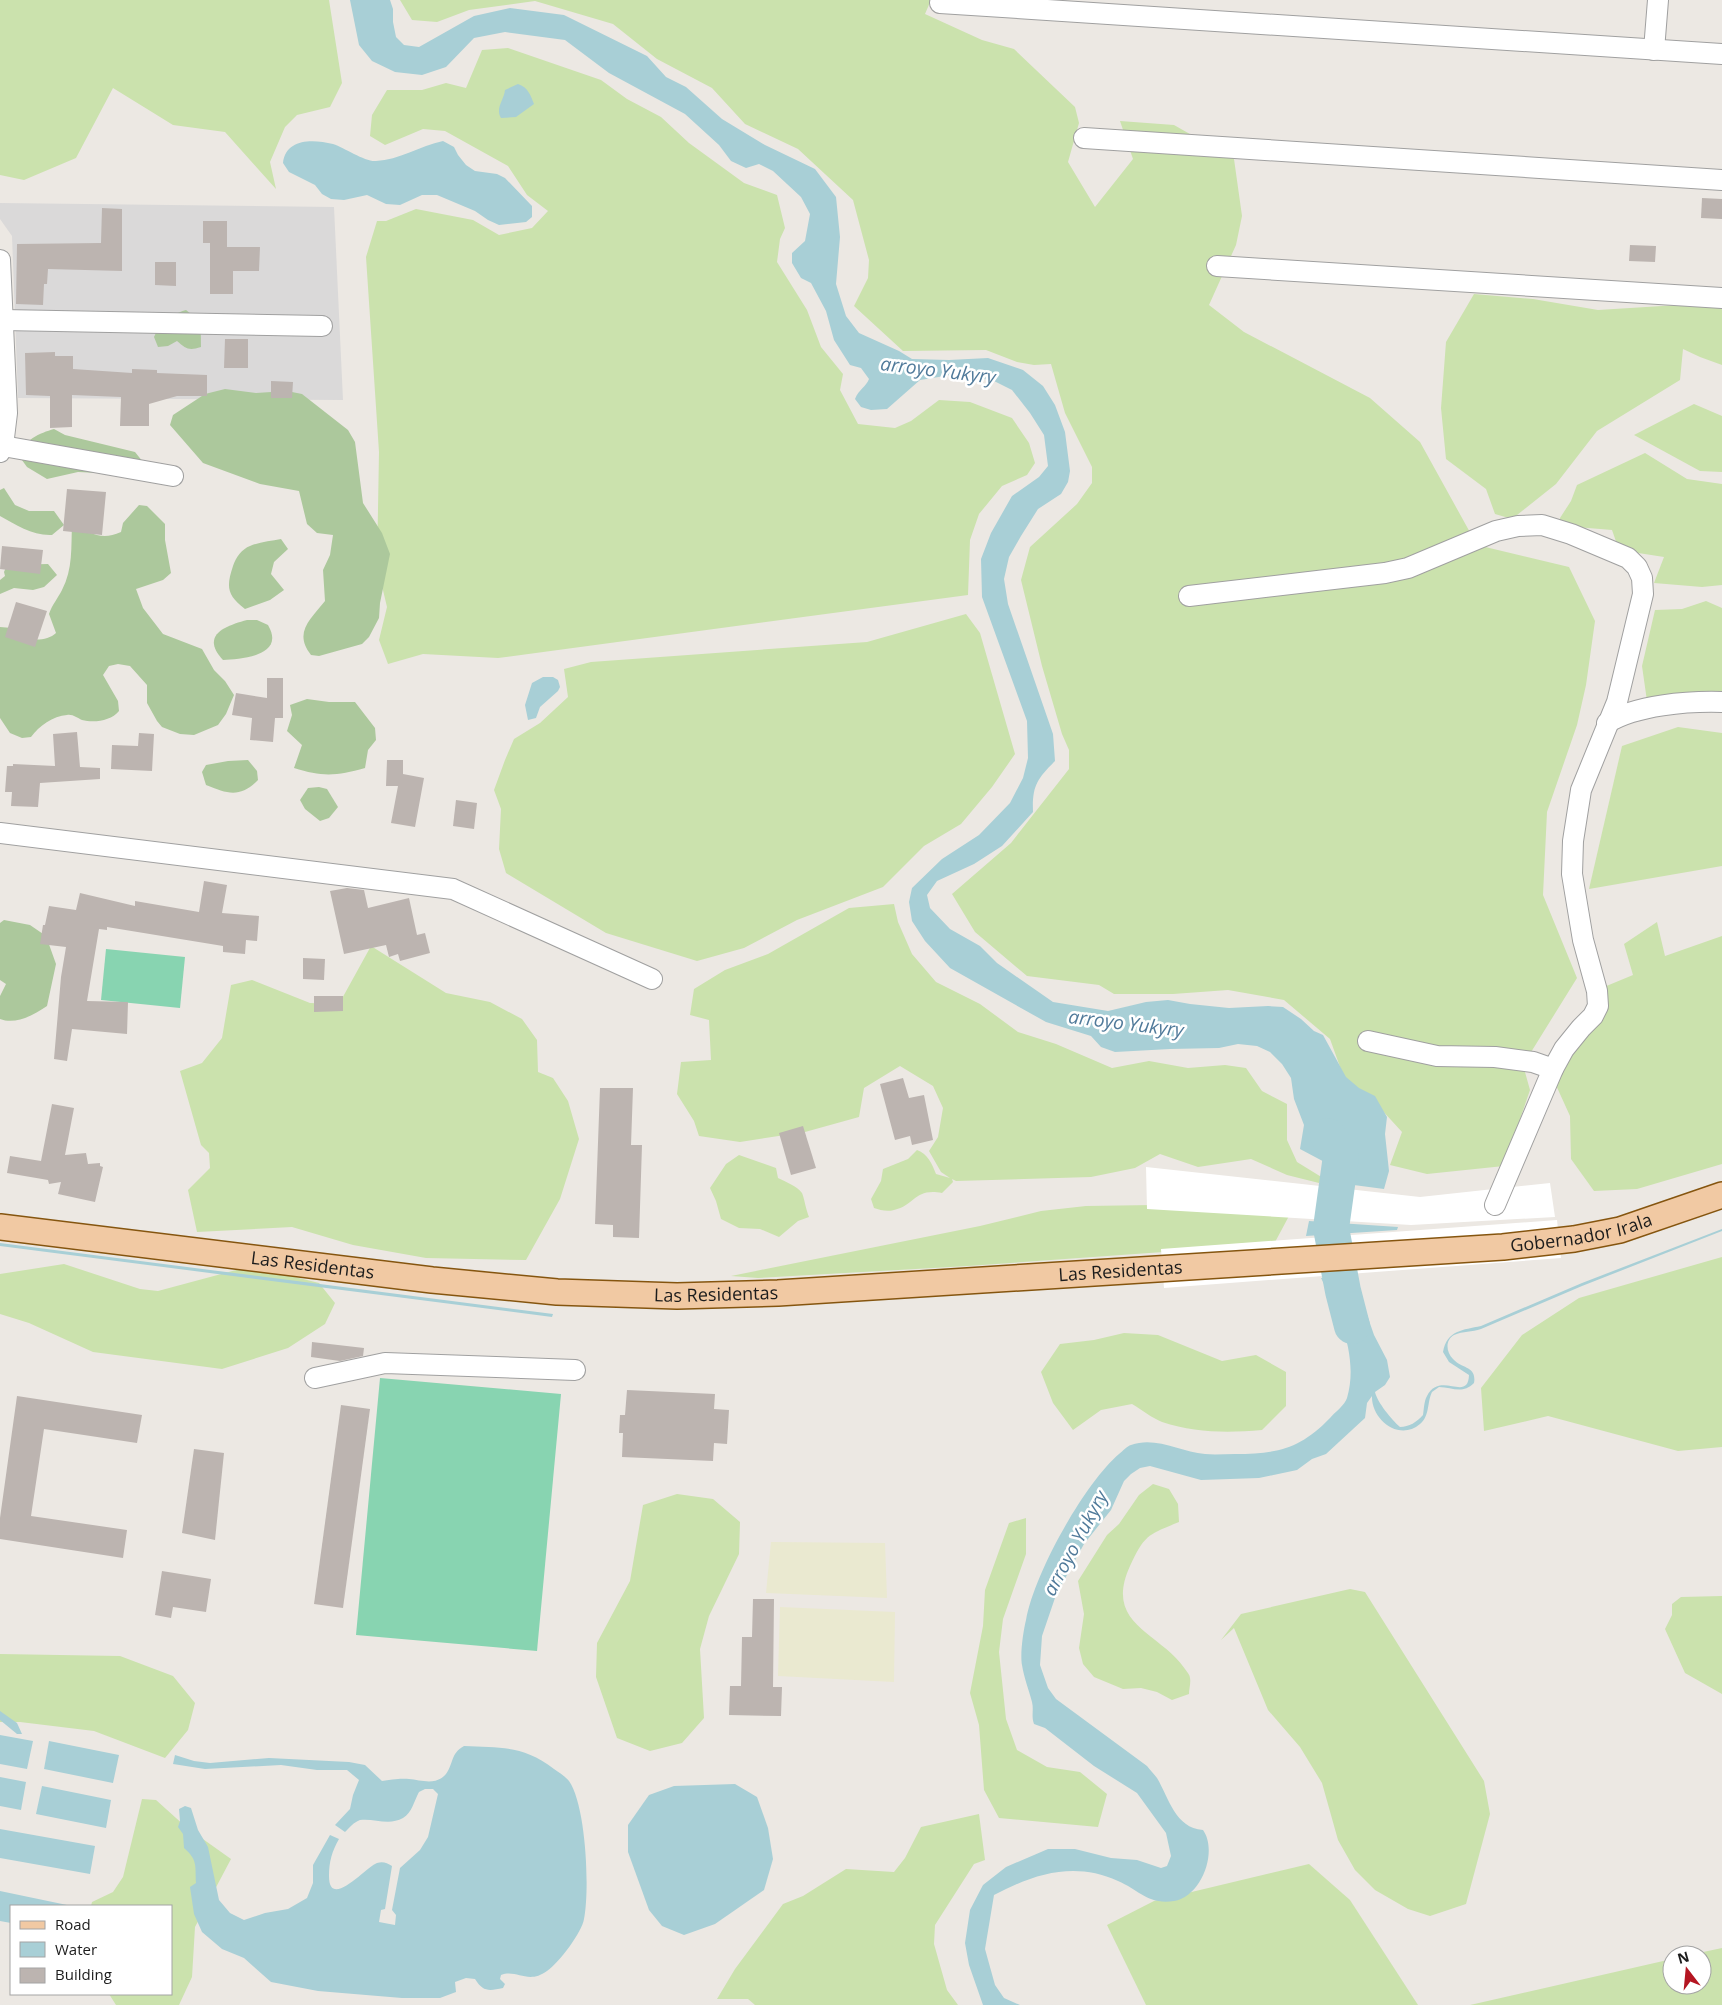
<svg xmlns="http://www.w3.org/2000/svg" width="1722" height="2005" font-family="'Open Sans',sans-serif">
  <rect width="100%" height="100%" fill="#ece8e3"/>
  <path fill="#dad9d9" d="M0,203l334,4 9,193 -325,-2 -6,-162 -12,-17z"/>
  <g fill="#eae9d0">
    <path d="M771,1542l114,1 2,55 -121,-5z"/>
    <path d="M780,1607l115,5 -1,70 -116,-6z"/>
  </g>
  <g fill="#cbe2ad">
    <path d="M0,0h329l13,83 -12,24 -33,8 -12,12 -15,35 6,27 -51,-57 -52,-7 -60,-37 -37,70 -52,22 -24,-5z"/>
    <path d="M400,0h531l-6,14 57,26 32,9 61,58 4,16 -11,39 27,45 38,-48 -13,-38 54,4 60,34 8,57 -6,29 -27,60 35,27 126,66 50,44 57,103 92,22 26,54 -9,64 -9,40 -30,87 -4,83 34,83 -54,87 7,25 -26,76 -77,8 -37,-9 12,-33 -32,-35 -22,-8 -18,-50 -46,-39 -56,-10 -55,4h-59l-15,-9 -72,-9 -52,-44 -23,-38 59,-51 58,-74v-19l-7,-16 -20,-68 -21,-86 9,-33 47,-43 15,-21v-16l-27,-54 -14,-49 -17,1 -17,-3 -31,-12 -83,1 -49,-45 14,-28 1,-18 -16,-60 -55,-51 -53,-25 -33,-36 -55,-29 -44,-35 -78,-23 -66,9 -32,12 -25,-2z"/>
    <path d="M508,48l93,32 26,19 34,18 28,26 55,40 33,12 8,33 -5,11 -3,23 30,48 14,37 22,27 -3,16 18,34 37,4 16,-7 28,-21 31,2 42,16 17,25 6,20 -8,12 -25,11 -23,28 -9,26 -2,55 -470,63 -75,-4 -35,10 -9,-24 8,-33 -10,-42 2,-113 -13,-195 11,-36h9l30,-12 57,11 26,15 33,-7 16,-17 -21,-16 -19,-29 -63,-35 -22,-2 -38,16 -15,-9 2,-21 15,-25h35l24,-7 20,5 16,-38z"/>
    <path d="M1474,294l59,5 65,11 80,-5 44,1v59l-22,-8 -17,-8 -3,31 -83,51 -41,53 -44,35 -17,-5 -9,-25 -40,-30 -5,-51 5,-66z"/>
    <path d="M1694,404l28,12v56l-22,-1 -66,-36z"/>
    <path d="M1645,453l42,26 35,5v101l-20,2 -48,-4 10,-26 -45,-7 -7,-20 -48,-4 -4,4v-12l11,-17 6,-16z"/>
    <path d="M1706,601l16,7v88l-75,5 -5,-35 13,-56 27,-1z"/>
    <path d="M966,614l14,19 35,121 -23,33 -31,37 -37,22 -41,41 -86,33 -53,28 -47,13 -91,-28 -100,-60 -7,-24 2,-40 -7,-19 11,-30 9,-21 26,-16 28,-26 -4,-28 27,-7 276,-20z"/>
    <path d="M1678,727l44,6v133l-133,23 33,-143z"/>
    <path d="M894,904l4,18 14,32 24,28 44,22 38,28 38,12 56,24 37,-7 39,7 37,-3 21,3 16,23 25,13v36l10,22 26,16 -4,5 -32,-8 -36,-16 -53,8 -38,-13 -25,14 -44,9 -135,4 -4,-2 1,3 -11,11c-28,-5 -26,12 -48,17 -7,2 -14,0 -20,-2l-3,-9 10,-18 2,-12 25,-10 9,-9c11,4 15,14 19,24l14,4 -9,-6 -12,-21 9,-14 5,-29 -10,-22 -33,-20 -36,22 -5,29 -54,15 -65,10 -41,-6 -5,-15 -17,-27 4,-32 30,-2 -2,-40 -19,-5 4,-26 31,-19 43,-16 81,-46z"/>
    <path d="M1657,922l8,34 57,-20v228l-85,25 -43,2 -23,-32 -1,-43 -15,-33 49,-96 29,-12 -9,-31z"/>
    <path d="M371,946l75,47 44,9 32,17 15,21 1,32 15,6 15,23 11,38 -19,60 -34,61 -100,-2 -73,-13 -61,-18 -95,5 -9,-42 22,-22 -1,-15 -8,-8 -21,-74 22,-8 20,-25 9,-53 21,-5 58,23 29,1z"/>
    <path d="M739,1155l37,13 2,10c8,4 19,8 24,15 2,4 4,17 7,24l-11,4 -19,16 -19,-8 -21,-1 -18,-9 -5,-18 -6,-13 16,-24z"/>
    <path d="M1153,1205l136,11 -15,28 -306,22 -210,12 -27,-2 249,-50 61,-15 45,-5z"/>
    <path d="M1722,1257v190l-44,4 -130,-35 -64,15 -3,-43 41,-53 57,-37z"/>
    <path d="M64,1264l76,25 18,2 93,-25 68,17 16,20 -10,21 -37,24 -66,21 -129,-17 -64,-29 -29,-9v-40z"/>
    <path d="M1124,1333l34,2 64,26 34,-6 30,17v34l-24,24c-34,3 -67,3 -100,-8 -10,-4 -20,-12 -30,-18l-31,6 -28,20 -20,-27 -12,-31 19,-28 34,-4z"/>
    <path d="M1153,1484l16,5 9,15 1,18c-31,13 -34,12 -49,44 -27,59 30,66 55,103 2,3 5,6 5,9 1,5 -1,11 -1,16l-17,6 -15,-8 -16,-4 -18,1 -29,-12 -11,-13 -4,-16 5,-34 -6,-33 29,-46 12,-11 20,-29z"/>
    <path d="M677,1494l36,5 27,23 -1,32 -30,62 -9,33 4,69 -22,25 -32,8 -33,-13 -21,-61 1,-34 33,-62 13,-76z"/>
    <path d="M1026,1518v36l-23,65 -4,33 7,67 11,31 30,17 33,5 27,22 -9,33 -99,-9 -15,-28 -5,-65 -9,-32 13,-67 2,-36 24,-67z"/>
    <path d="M1350,1589l15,3 119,189 6,33 -24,90 -36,12 -22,-7 -33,-19 -20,-20 -17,-30 -16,-57 -22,-36 -32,-37 -34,-82 -13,12 20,-26z"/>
    <path d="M1722,1596v98l-37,-21 -20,-44 7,-14v-11l9,-7z"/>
    <path d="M0,1654l120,2 53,20 22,27 -7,27 -23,28 -71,-27 -74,-9h-20z"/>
    <path d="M142,1799l14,1 30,27 45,32 -36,68 -3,50 -13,28h-63l-7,-11h62v-88h-80l1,-4 21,-10 10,-15z"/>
    <path d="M979,1814l6,46 -11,4 -39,61 -1,19 13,46 11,15h-203l-7,-6h-31l18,-30 48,-65 20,-8 43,-27 48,3 11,-14 16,-31z"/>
    <path d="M1309,1864l41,36 68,105h-272l-39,-80 47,-24z"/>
    <path d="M1722,1948v57h-252l202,-46v26h30v-30h-13z"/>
  </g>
  <g fill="#acc89c">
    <path d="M186,310c16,12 15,18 15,37 -12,4 -15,2 -24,-6l-9,5 -10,1 -4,-10c9,-18 13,-21 32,-27z"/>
    <path d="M225,389l31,4 31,-2 15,3 46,36 7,12 8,61 19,30 8,21 -10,49 -1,15 -10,19 -7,7 -43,12 -8,-1c-18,-23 0,-36 14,-54l-2,-31 7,-15 3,-20 -16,-2 -10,-9 -8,-33 -39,-7 -57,-21 -33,-38 3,-10 32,-21z"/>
    <path d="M54,429l11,6 70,17 8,10 -22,12 -43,-2 -31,7 -20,-12 -8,-11c4,-16 21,-23 35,-27z"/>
    <path d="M4,488l11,17 14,6h25l10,14 -12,10c-19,1 -36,-10 -52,-19v-26z"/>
    <path d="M139,505l8,1 18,18v16l6,33 -8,7 -27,9 7,19 20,26 39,15 12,21 11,11 9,14 -8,19 -8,11 -24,10 -14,-1 -18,-7 -5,-6 -10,-18v-18l-17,-19 -12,-2 -9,2 -6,9 15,26 1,10c-8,10 -25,12 -37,9 -5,-2 -9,-6 -15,-5 -14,1 -28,11 -36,22l-9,1 -12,-5 -10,-15v-91l12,1c3,3 8,9 13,10 10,3 24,2 31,-5l-7,-19c3,-9 9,-16 13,-24 11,-21 9,-43 10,-66 19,9 29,17 49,8l2,-9z"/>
    <path d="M281,539l7,10 -14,13 -3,12 13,16 -14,10 -25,9c-18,-14 -19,-22 -12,-43 3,-9 9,-17 17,-20 9,-4 21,-5 31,-7z"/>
    <path d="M48,564l9,11 -13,12 -11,3 -19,-2 -14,6v-14l5,-4 -1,-4 3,-7z"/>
    <path d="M247,620h10l11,5c18,31 -26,34 -45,35 -23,-25 2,-34 24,-40z"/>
    <path d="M307,699l22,3h26l20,26 1,12 -8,10 -3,18c-28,8 -43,9 -71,0l8,-23 -15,-14 5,-16 -2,-10z"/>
    <path d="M248,760l9,11 1,9c-18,18 -30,14 -52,5l-4,-13 4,-7 22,-4z"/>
    <path d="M319,787l8,2 11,18 -9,11 -9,3 -15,-12 -5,-9 8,-12z"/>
    <path d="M4,920l26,5 16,11 10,28 -9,42c-13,9 -31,19 -47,13v-23l6,-12 -6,-4v-57z"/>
  </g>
  <g fill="#88d4b1">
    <path d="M106,949l79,8 -5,51 -79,-8z"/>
    <path d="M380,1378l181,16 -24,257 -181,-16z"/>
  </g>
  <g fill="#a8cfd6">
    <path d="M350,0h40l3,9v13l3,15 8,8 15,2 55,-31 36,-8 54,7 83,41 19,21 20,10 36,32 43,26 50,24 21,28 4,40 -4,47 10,32 13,17 40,18 13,8 37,1 39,-2 35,12 20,16 12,19 10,27 5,39 -2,11 -7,12 -23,15 -17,27 -12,21 -5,22 4,25 45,130 2,27c-18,18 -23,25 -22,51l-31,34 -28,18 -37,17 -10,14 3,13 20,21 30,17 17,17 56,39 55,9 38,-9 22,-2 22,4 39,4 39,-2 15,1 18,12 13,12 9,4 23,42 13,11 16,8 12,21 -2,17 4,37 -5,18 -53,-7 1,-16 -32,-17 4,-24 -10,-26 -3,-21 -9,-14 -12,-12 -13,-6 -19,-2 -19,4 -49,1 -55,3 -14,-5 -10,-11 -45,-14 -96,-54 -25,-27 -13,-20 -3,-19 3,-14 30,-29 37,-24 31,-32 13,-25 5,-20 -1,-37 -45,-124 -1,-38 10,-26 21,-37 27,-19 9,-11 -4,-31 -14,-22 -18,-23 -20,-10 -41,-5 -31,5 -33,29 -16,1 -10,-3 -6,-8c4,-10 11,-12 14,-20l-8,-11 -11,-3 -16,-25 -8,-29 -15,-28 -10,-5 -9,-15v-10l13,-12 5,-27 -9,-17 -28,-26 -14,-7 -13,4 -15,-7 -12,-16 -34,-31 -76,-41 -44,-33 -60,-8 -31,6 -28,29 -24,8 -27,-3 -23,-11 -13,-16z"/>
    <path d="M518,84c10,3 13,12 16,20l-18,13 -15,1c-6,-10 3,-18 4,-28z"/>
    <path d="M443,141l11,6 4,8 8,10 9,6 22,3 8,4 27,28v11l-6,5 -27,3 -11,-5 -13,-9 -38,-16h-15l-22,10 -14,-1 -19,-9 -23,5 -13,-1 -9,-5 -7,-9 -26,-13 -6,-9c3,-25 30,-24 50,-19 12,4 32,18 43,17 23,-1 44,-15 67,-20z"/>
    <path d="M543,677h10l5,3 2,7 -2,4 -18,16 -4,11 -8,2 -3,-15 7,-22z"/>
    <path d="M1309,1221l89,6 -1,3 -91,6z"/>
    <path d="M1722,1229v2l-140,55 -101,43c-9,3 -18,2 -27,6 -9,5 -8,17 -1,24 9,10 24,7 21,24 -12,12 -22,4 -35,4l-7,5c-5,10 -2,24 -12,32 -21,18 -49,-5 -48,-28l-5,7 -2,15 -39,36 -14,5 -15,11 -38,8 -58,2 -51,-14 -10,2 -9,6 -7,7 -13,29 -27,34 -28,51 -14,41 -2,29 8,23 8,11 91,67c3,4 7,8 10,12 12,20 18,50 46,52 15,21 -1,66 -29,71 -26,4 -35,-11 -56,-20 -44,-20 -84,-7 -124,14l-9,54 10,36 9,13 16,7h-37l-14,-40 -4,-22 5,-33 13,-25 23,-18 42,-18h27l36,9 26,2 24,8 6,-2 4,-10 -5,-23 -29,-40 -43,-27 -49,-38 -11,-4c-3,-8 0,-14 -2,-22 -3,-12 -8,-24 -10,-37 -2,-10 1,-33 4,-45 8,-46 58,-136 93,-166 4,-3 8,-8 12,-9 25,-9 49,7 74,9 10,1 20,0 30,0 42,0 65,-5 95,-36 5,-6 15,-13 17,-20 12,-41 -8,-85 -26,-120l33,-1 20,58 13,25 3,17 -5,8 -10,7c2,10 17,28 25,35 9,0 17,-5 23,-12 1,-6 1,-14 4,-19 13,-26 41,7 42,-21l-20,-13 -6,-10c4,-22 20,-22 38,-26l101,-43z"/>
    <path d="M0,1243l553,71 -1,3 -552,-71z"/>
    <path d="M0,1711l17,12 5,11h-5l-17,-14z"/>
    <path d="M0,1735l33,6 -6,28 -27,-5z"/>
    <path d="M49,1741l70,14 -6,28 -69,-14z"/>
    <path d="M464,1746c36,2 59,-1 90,23 4,3 11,7 15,12 17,24 21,108 15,138 -2,13 -25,44 -37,52 -19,14 -30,-2 -46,4l-1,4 5,5 -2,4c-14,3 -20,4 -28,-9l-9,-1 -11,4 1,10 -16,6h-38l-84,-7 -47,-9 -27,-24 -22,-9 -20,-17 -8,-18 -4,-27 6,-4c-1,-17 2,-23 -12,-35l-1,-14 -5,-7 2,-6 -1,-12 6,-3 6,2 7,22 10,17 11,53 11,13 14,7 21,-7 23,-4 19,-11 6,-15v-18l17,-30 9,4c-7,12 -10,23 -10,37 0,35 38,-10 48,-13 6,-2 10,0 15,3l-7,43 -4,1 -2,12 16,3 1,-10 -4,-5 8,-42 20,-18 8,-13 10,-43 -5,-5h-8l-6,3c-5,9 -7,21 -16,26 -14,8 -29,0 -43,2 -6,2 -11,8 -15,12l-10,-7 15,-16 3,-14 6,-15 -12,-10h-30l-36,-5 -76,4 -32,-5 2,-9 19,6 16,2 59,-5 80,4 16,3 17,16c8,-1 18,-3 27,-2 12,1 27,7 37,-5 8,-11 4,-20 18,-28z"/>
    <path d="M0,1777l26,5 -5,28 -21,-4z"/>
    <path d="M735,1784l22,13 11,31 5,31 -9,31 -49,34 -31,11 -22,-9 -13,-16 -21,-58v-27l21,-30 25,-9z"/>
    <path d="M42,1786l69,14 -5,28 -70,-14z"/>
    <path d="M0,1829l95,17 -5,28 -90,-16z"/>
    <path d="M0,1891l67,14v1h-56v17l-11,-2z"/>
  </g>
  <g fill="#fff">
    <path d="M1146,1167l274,30 130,-14 5,34 -144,8 -264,-16z"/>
    <path d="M1557,1220l4,38 -397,30 -3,-39z"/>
  </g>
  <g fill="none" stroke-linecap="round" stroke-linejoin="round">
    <path stroke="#a8cfd6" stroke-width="36" d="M1328,1136l13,20 -10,72 12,63 9,35"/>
  </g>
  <g fill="#bcb4b0">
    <path d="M1702,198l20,1v20l-21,-1z"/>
    <path d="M102,208l20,1v62l-74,-2 -1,15h-3l-1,21 -27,-1 1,-60 84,-1z"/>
    <path d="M203,221h24v26h33l-1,24h-26v23h-23v-51h-7z"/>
    <path d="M1630,245l26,1 -1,16 -26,-1z"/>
    <path d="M155,262h21v24l-21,-1z"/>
    <path d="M225,339h23v29h-24z"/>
    <path d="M55,352v4h18v13l59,4v-4l25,1v3l50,2v21h-30l-28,8v22h-29l1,-29 -49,-2v32l-22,1v-32l-24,-1 -1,-42z"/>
    <path d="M271,381l22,1 -1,16h-21z"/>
    <path d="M67,489l39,3 -4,43 -39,-4z"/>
    <path d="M2,546l41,4 -3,24 -40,-5z"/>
    <path d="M16,602l31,9 -12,36 -30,-10z"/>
    <path d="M267,678h16v40h-8l-2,24 -23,-2 2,-22 -20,-3 4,-22 31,5z"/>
    <path d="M77,732l3,35 20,1v11l-60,4 -2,24 -27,-1 1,-14h-7l2,-26h6v-2l42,2 -2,-32z"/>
    <path d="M139,733l15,1 -2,37 -41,-2 1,-24 26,1z"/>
    <path d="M387,760h16v14l21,4 -9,49 -24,-4 7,-37h-12z"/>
    <path d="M456,800l21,3 -3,26 -21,-3z"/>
    <path d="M204,881l23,4 -5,28 37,3 -2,25 -11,-1 -1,14 -22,-2v-6l-116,-19v3l-8,-1 -12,72 41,1 -1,32 -55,-5 -5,32 -13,-2 7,-82 5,-30 -26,-3 3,-19h2l4,-19 27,4 4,-17 55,13v-5l64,11z"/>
    <path d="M347,888l17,2 4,18 41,-10 8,37 8,-2 5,20 -30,8 -2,-7 -9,3 -3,-12 -42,9 -14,-63z"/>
    <path d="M303,958l22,1 -1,21 -21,-1z"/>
    <path d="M314,996h29v15l-29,1z"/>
    <path d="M903,1078l6,20 15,-3 9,45 -21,5 -2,-9 -15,4 -15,-56z"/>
    <path d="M600,1088h33l-2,57h11l-3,93 -26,-1v-12l-18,-1z"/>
    <path d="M52,1104l22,4 -9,47 21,-2 2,11 12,-1v3l3,1 -8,35 -37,-8 3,-12 -12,2 -1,-4 -41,-7 3,-17 31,5z"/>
    <path d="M803,1126l13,42 -25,7 -12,-42z"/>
    <path d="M312,1342l52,6 -1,8 -23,5 -29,-4z"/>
    <path d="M627,1390l88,4 -1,15 15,1 -2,34 -13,-1 -1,18 -91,-4 1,-24h-4l1,-18h5z"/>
    <path d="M17,1396l125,19 -5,28 -93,-14 -13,87 96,14 -4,28 -123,-19v-21z"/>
    <path d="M341,1405l29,4 -27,199 -29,-4z"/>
    <path d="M194,1449l30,4 -9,87 -33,-7z"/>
    <path d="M162,1571l49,8 -5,33 -33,-5 -2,11 -16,-3z"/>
    <path d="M753,1599h21l-1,88h9l-1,29 -52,-1 1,-29h11l1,-49h10z"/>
  </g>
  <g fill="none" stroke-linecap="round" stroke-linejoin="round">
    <defs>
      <g id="minor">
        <path d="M940,3l782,51"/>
        <path d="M1654,50l4,-50"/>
        <path d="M1084,138l638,42"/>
        <path d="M0,260l7,153 -4,33 -3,6"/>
        <path d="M1217,266l505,32"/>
        <path d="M3,320l319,6"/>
        <path d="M3,446l170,30"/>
        <path d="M1189,596l196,-23 23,-5 88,-37 22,-5 24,-1 29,9 57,24 9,9 5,11 1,16 -26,108 -36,88 -8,51 -1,33 11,66 14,51 1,15 -5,10 -12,12 -17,21 -11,20 -58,136"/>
        <path d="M1607,723c29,-18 81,-22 115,-21"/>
        <path d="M0,833l453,56 199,90"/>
        <path d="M1368,1041l69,15 58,1 38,5 20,7"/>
        <path d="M315,1378l70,-15 190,7"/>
      </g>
      <g id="major">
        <path id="s1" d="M0,1227l432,53 125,12 120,4 101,-3 725,-46 71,-8 46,-9 102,-35"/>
      </g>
    </defs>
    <use href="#minor" stroke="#a0a0a0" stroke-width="22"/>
    <use href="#major" stroke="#85550f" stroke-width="28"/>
    <use href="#minor" stroke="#fff" stroke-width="20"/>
    <use href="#major" stroke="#f1c9a3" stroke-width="25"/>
  </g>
  <g text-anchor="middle" stroke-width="5" stroke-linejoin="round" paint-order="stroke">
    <g font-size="18" fill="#1c1c1c" stroke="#fff">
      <text dy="6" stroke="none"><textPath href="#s1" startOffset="1588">Gobernador Irala</textPath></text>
      <text dy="6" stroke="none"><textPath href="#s1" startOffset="315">Las Residentas</textPath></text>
      <text dy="6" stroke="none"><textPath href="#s1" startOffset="1125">Las Residentas</textPath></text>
      <text dy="6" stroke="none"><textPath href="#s1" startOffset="720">Las Residentas</textPath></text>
    </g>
    <g font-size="19" font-style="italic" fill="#507a9a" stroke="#fff">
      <text transform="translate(938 370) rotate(7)" y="7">arroyo Yukyry</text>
      <text transform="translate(1126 1023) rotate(7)" y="7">arroyo Yukyry</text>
      <text transform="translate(1075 1543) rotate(-62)" y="7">arroyo Yukyry</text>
    </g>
  </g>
  <rect x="10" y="1905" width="162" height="90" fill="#ffffff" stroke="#a4a4a4"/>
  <rect x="20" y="1921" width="25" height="8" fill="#f1c9a3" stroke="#a4a4a4"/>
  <text x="55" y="1930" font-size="15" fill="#1c1c1c">Road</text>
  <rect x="20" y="1942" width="25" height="15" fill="#a8cfd6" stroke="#a4a4a4"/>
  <text x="55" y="1955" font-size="15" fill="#1c1c1c">Water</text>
  <rect x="20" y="1968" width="25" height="15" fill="#bcb4b0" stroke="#a4a4a4"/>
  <text x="55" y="1980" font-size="15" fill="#1c1c1c">Building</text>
  <g transform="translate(1687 1970) rotate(344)"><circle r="24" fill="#ffffff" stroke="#a4a4a4"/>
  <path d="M0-4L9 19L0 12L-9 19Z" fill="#b41521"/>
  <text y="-8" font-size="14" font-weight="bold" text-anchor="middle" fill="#1c1c1c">N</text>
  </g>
</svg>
